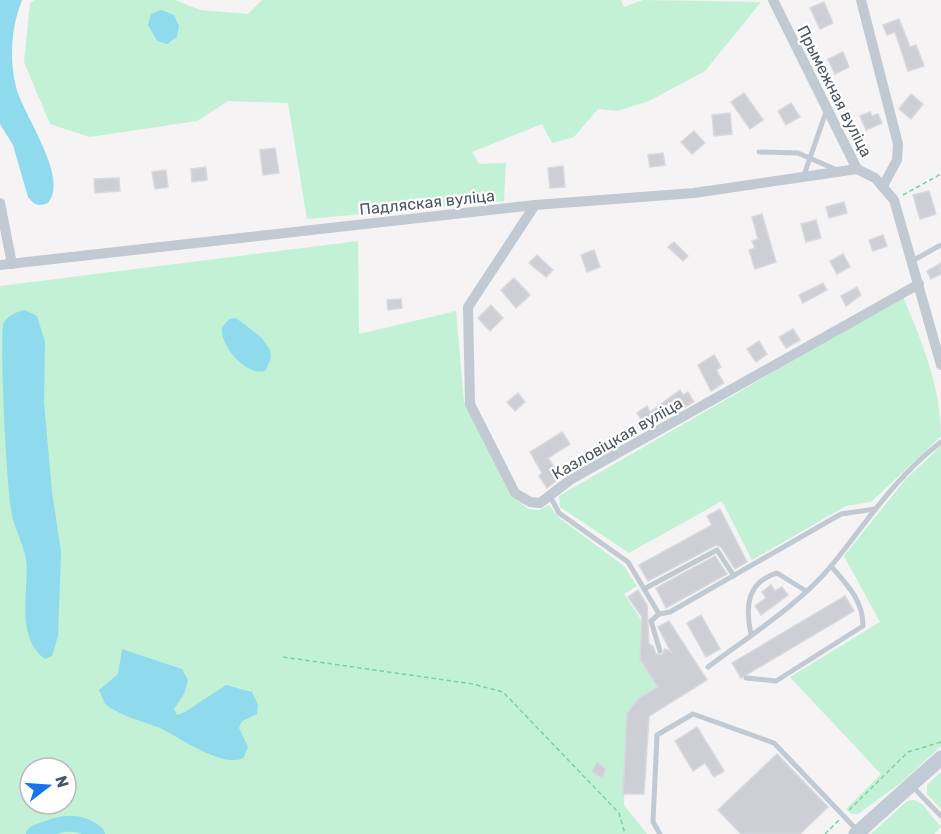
<svg xmlns="http://www.w3.org/2000/svg" width="941" height="834" font-family="Rubik,sans-serif">
  <rect width="100%" height="100%" fill="#f5f3f3"/>
  <g fill="#c3f1d5" fill-rule="evenodd">
    <path d="M35,0h140l25,10 48,4 14,-14h359l3,7 19,-7 118,2 -56,69 -56,30 -32,10 -19,-2 -24,28 -22,6 -10,-19 -70,28 7,12 27,-1 -2,38 -197,18 -19,-116 -60,-2 -31,20 -107,16 -40,-13 -26,-62 6,-59z"/>
    <path d="M358,241l1,93 97,-23 8,90 45,92 19,16 11,1 10,-5 9,12 66,49 13,20 -13,8 18,27 -2,38 13,20 43,-15 -57,34 -12,15 -3,92 23,29h-647v-548zM30,768h36v36h-36z"/>
    <path d="M903,297c19,44 38,91 38,139l-70,66 -25,4 -94,54 -30,-59 -93,52 -69,-46 -1,-11z"/>
    <path d="M941,446v300l-39,36 -44,32h-6l-6,-5 35,-35 -91,-97 90,-55 -36,-66 62,-77z"/>
    <path d="M941,772v37l-14,-15v-9z"/>
    <path d="M914,800l8,4 19,23 -7,7h-63l36,-33z"/>
  </g>
  <g fill="#90daee">
    <path d="M0,0h22c-11,27 -13,59 -6,87 6,26 54,91 32,116 -9,4 -14,2 -20,-6l-15,-52 -13,-21z"/>
    <path d="M161,10l13,5 5,11 -2,11 -10,7 -10,-3 -9,-16 3,-11z"/>
    <path d="M25,310l12,6 8,26 -1,60 8,90 9,60 -3,84 -6,20 -7,3c-31,-23 -15,-69 -19,-100 -3,-15 -10,-28 -14,-43 -6,-31 -12,-168 -9,-192 5,-9 13,-12 22,-14z"/>
    <path d="M236,318l25,19 9,13 1,8 -5,12c-18,9 -47,-25 -44,-43l7,-8z"/>
    <path d="M122,649l60,20 6,11 -4,14 -10,15 3,6 8,-3 41,-27 26,7 6,13 -1,9 -15,7 -3,7 9,19 -4,10c-17,14 -67,-21 -84,-29 -18,-7 -40,-12 -55,-24l-6,-14 19,-16z"/>
  </g>
  <g fill="none" stroke-linecap="round" stroke-linejoin="round">
    <path stroke="#90daee" stroke-width="16" d="M34,834c22,-10 44,-17 63,0"/>
  </g>
  <g fill="#cdcfd5" stroke="#d7d9de" stroke-width="1.5">
    <path d="M824,2l9,21 -13,6 -10,-21z"/>
    <path d="M899,19l11,28 6,-2 8,21 -16,5 -13,-39 -8,3 -4,-10z"/>
    <path d="M843,52l6,15 -14,7 -7,-15z"/>
    <path d="M744,93l19,27 -13,9 -19,-27z"/>
    <path d="M911,94l12,10 -12,15 -12,-10z"/>
    <path d="M791,103l9,14 -14,8 -8,-14z"/>
    <path d="M870,112l2,4 6,-2 4,9 -16,7 -6,-14z"/>
    <path d="M730,113l2,21 -18,2 -2,-21z"/>
    <path d="M694,131l11,12 -13,11 -11,-12z"/>
    <path d="M275,148l4,25 -16,2 -3,-25z"/>
    <path d="M663,153l2,12 -15,2 -2,-12z"/>
    <path d="M563,166l2,21 -15,1 -2,-20z"/>
    <path d="M206,167l1,13 -15,2 -1,-13z"/>
    <path d="M166,170l2,17 -13,2 -3,-17z"/>
    <path d="M119,178l1,13 -25,2 -1,-14z"/>
    <path d="M929,191l7,23 -16,5 -7,-24z"/>
    <path d="M844,202l3,11 -18,5 -3,-11z"/>
    <path d="M762,214l14,48 -21,7 -6,-19 6,-2 -3,-7 6,-2 -6,-22z"/>
    <path d="M816,220l5,18 -15,4 -5,-18z"/>
    <path d="M883,235l4,11 -14,5 -4,-11z"/>
    <path d="M674,242l14,14 -5,5 -15,-14z"/>
    <path d="M594,250l6,17 -13,5 -6,-17z"/>
    <path d="M843,254l7,13 -13,7 -7,-13z"/>
    <path d="M537,255l16,15 -7,7 -17,-14z"/>
    <path d="M941,263v11l-10,5 -4,-8z"/>
    <path d="M514,278l16,17 -14,13 -15,-18z"/>
    <path d="M823,283l4,7 -24,13 -4,-8z"/>
    <path d="M857,287l4,8 -15,11 -5,-10z"/>
    <path d="M401,299l1,9 -14,2 -1,-10z"/>
    <path d="M491,305l12,13 -13,13 -12,-13z"/>
    <path d="M793,329l7,11 -14,8 -7,-11z"/>
    <path d="M759,341l8,13 -11,8 -9,-13z"/>
    <path d="M714,355l7,12 -5,3 8,13 -13,8 -13,-26z"/>
    <path d="M680,390l3,5 5,-3 6,10 -47,26 -10,-15 10,-7 3,6z"/>
    <path d="M518,393l7,9 -10,9 -8,-9z"/>
    <path d="M562,432l8,12 -22,14 13,19 -14,11 -8,-12 3,-3 -12,-21z"/>
    <path d="M720,509l27,53 -12,7 -14,-22 -5,-2 -68,36 -9,-16 73,-40 -5,-9z"/>
    <path d="M715,556l12,18 -61,34 -10,-20z"/>
    <path d="M771,585l4,6 7,-4 6,8 -27,20 -6,-9 11,-8 -4,-6z"/>
    <path d="M638,590l9,15 2,39 4,2 3,8 6,1 3,-6 6,3 -13,-25 11,-6 38,59 -58,36 -5,78h-21l4,-81 12,-15 19,-11 -18,-28 2,-42 -14,-20z"/>
    <path d="M845,596l9,15 -113,67 -9,-15z"/>
    <path d="M701,615l19,34 -14,8 -19,-34z"/>
    <path d="M697,727l27,44 -10,6 -9,-14 -12,8 -18,-30z"/>
    <path d="M777,754l51,53 -28,27h-59l-23,-24z"/>
    <path d="M597,762l9,7 -4,9 -10,-6z"/>
  </g>
  <g fill="none" stroke-linecap="round" stroke-linejoin="round">
    <g stroke="#7ad0a6" stroke-width="1.5" stroke-dasharray="4.5 3" stroke-linecap="butt">
      <path d="M903,195l38,-21"/>
      <path d="M283,657l190,27 30,8 116,121 6,21"/>
      <path d="M849,810l59,-58 33,-10"/>
      <path d="M825,834l14,-14"/>
    </g>
    <g stroke="#c1cad2" stroke-width="5">
      <path d="M759,152l39,1 39,17"/>
      <path d="M804,175l22,-63"/>
      <path d="M912,261l29,-16"/>
      <path d="M550,496l9,17 69,49 31,52 -8,7 9,30"/>
      <path d="M644,589l73,-39 17,26"/>
      <path d="M659,614l11,-2 171,-98 34,-5"/>
      <path d="M751,634c-6,-28 -4,-52 26,-61l29,18"/>
      <path d="M708,667c40,-30 92,-63 124,-102 34,-42 65,-90 109,-123"/>
      <path d="M746,678l30,3 87,-55c0,-26 -16,-41 -32,-60"/>
      <path d="M912,786l29,30"/>
      <path d="M660,834l-7,-12 4,-87 36,-21 81,29 83,87"/>
    </g>
    <g stroke="#c1cad2" stroke-width="10">
      <path d="M773,0l84,169 18,9 19,22 47,165"/>
      <path d="M861,0l37,144 -1,16 -14,26"/>
      <path d="M0,203l12,61"/>
      <path d="M535,205l-67,102 2,97 45,89 15,9 10,1 30,-23 349,-196"/>
      <path d="M0,265l535,-60 159,-12 163,-24"/>
    </g>
    <path stroke="#c1cbd6" stroke-width="15" d="M856,834l85,-76"/>
  </g>
  <g text-anchor="middle" stroke-width="4.5" stroke-linejoin="round" paint-order="stroke">
    <g font-size="16" fill="#4a5661" stroke="#fff">
      <text transform="translate(835 91) rotate(63)" y="6">Прымежная вуліца</text>
      <text transform="translate(427 202) rotate(-6)" y="6">Падляская вуліца</text>
      <text transform="translate(617 438) rotate(-30)" y="6">Казловіцкая вуліца</text>
    </g>
  </g>
  <g transform="translate(48 786) rotate(73)"><circle r="28" fill="#ffffff" stroke="#b7bbc0" stroke-width="1.5"/>
  <path d="M0-4.5L10 22L0 15L-10 22Z" fill="#1a73e8"/>
  <text y="-9" font-size="16" font-weight="bold" text-anchor="middle" fill="#4a5661">N</text>
  </g>
</svg>
